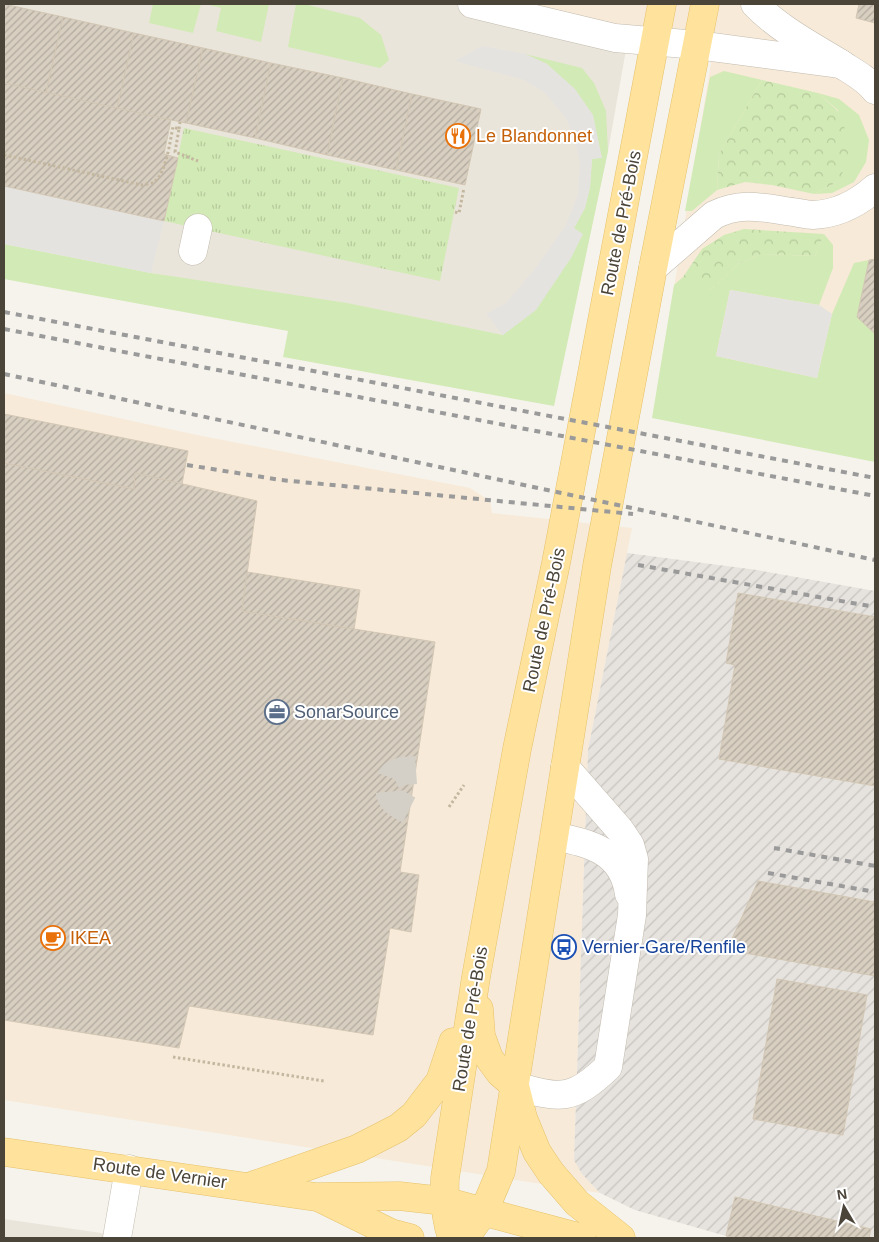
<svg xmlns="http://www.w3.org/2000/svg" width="879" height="1242" font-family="Arial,sans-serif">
  <defs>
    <pattern id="industrial-furrows" width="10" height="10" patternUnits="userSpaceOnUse" patternTransform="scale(1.25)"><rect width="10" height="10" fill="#e6e2dd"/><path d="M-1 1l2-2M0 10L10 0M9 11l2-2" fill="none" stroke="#c7c3be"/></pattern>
    <pattern id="forest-crowns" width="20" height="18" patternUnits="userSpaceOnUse" patternTransform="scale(1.25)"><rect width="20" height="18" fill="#d2eab5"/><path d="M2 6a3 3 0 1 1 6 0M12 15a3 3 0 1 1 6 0" fill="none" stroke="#b6ca9c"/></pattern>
    <pattern id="park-tufts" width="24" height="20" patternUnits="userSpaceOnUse" patternTransform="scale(1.25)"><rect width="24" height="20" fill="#d2eab5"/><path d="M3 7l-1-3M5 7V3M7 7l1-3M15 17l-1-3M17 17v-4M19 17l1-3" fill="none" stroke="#b6ca9c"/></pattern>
    <pattern id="building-hatch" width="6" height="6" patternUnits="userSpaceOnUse" patternTransform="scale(1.25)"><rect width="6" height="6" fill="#d8cfc1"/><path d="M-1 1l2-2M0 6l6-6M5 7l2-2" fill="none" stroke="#b1aa9e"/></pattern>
  </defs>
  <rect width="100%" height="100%" fill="#f6f3ec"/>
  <g fill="#eae5da">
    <path d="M4,4h482l143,29 -21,118 -42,195 -415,-73 -147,-29z"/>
    <path d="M4,1219l132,19h-132z"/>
  </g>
  <g fill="#f7ead8">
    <path d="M486,4h389v423l-218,-37 56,-339z"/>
    <path d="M4,393l188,41 278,54 20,13 2,12 140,15 -44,222 -14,409 8,15 18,19 -596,-93z"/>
  </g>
  <path fill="url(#industrial-furrows)" d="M627,553l130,17 118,21v647h-139l-10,-2 -91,-26 -35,-17 -18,-19 -8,-14 14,-410z"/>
  <g fill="#d2eab5">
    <path d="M153,4h48l-8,29 -44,-10z"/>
    <path d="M206,4h63l-8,38 -45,-11 5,-23z"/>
    <path d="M296,4h8l56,14 21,17 8,25 -9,8 -92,-21z"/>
    <path d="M525,54l57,14 12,15 12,28 2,40 -54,255 -271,-49 5,-26 -284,-52v-35l147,29 196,30 156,32 71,-107 11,-20 5,-21 2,-28 10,-2 -55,-93z"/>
    <path d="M724,71l38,9 -43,74 -2,36 -25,21h-7l25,-134z"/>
    <path d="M818,93l21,6 20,16 10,25 -3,22 -12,20 -22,11 -18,1 25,-13 -1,-71z"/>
    <path d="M824,234l9,11v23l-14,37 -89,-15 -14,66 101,22 15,-64 22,-51 15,-3 -12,57 18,17v128l-223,-44 22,-133 9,-8 15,5 13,8 27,-26 23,-10 54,2z"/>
  </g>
  <g fill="url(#forest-crowns)">
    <path d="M762,80l56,13 19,17 16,38 -14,33 -25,13 -42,-9 -27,-3 -28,8 2,-36z"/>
    <path d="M744,229l80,5 -9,22 -54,-2 -23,10 -27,26 -28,-13 19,-28 22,-14z"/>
  </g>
  <path fill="url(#park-tufts)" d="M184,128l275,60 -19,93 -276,-60z"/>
  <g fill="#e5e3e0">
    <path d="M482,46l43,8 22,10 28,25 18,26 9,43 -10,1 -2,28 -5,21 -11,20 9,6 -12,24 -35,52 -33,25 -17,-21 20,-11 28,-33 32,-45 12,-30 2,-32 -5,-22 -9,-23 -22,-26 -20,-12 -69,-19z"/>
    <path d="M4,186l160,35 -13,52 -147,-29z"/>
    <path d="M730,290l89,15 13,9 -15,64 -101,-22z"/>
  </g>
  <g fill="url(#building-hatch)" stroke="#d3c7b4">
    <path d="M4,4l59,13 -17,76 -42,-10z"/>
    <path d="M859,4h16v19l-19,-5z"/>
    <path d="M63,17l71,16 -17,76 -71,-16z"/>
    <path d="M134,33l69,15 -17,75 -69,-14z"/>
    <path d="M203,48l68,15 -16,75 -69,-15z"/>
    <path d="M271,63l72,15 -16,77 -72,-17z"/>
    <path d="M343,78l69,16 -16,76 -69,-15z"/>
    <path d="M4,83l167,37 -7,34 14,4 -14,63 -160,-35z"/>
    <path d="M412,94l69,15 -16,76 -69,-15z"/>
    <path d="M875,259v75l-18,-17 12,-57z"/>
    <path d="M4,414l184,37 -6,33 -47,-11 -1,16 -130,-26z"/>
    <path d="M4,463l130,26 1,-16 122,28 -15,110 193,31 -35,230 19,3 -8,57 -21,-4 -17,107 -184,-29 -10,42 -175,-28z"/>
    <path d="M247,572l113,18 -6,39 -112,-18z"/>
    <path d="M738,593l137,24v169l-156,-27 16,-94 -9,-2z"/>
    <path d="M758,881l117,21v74l-148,-26z"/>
    <path d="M777,979l90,16 -24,140 -90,-16z"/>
    <path d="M735,1197l136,32 -2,9h-133l-10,-2z"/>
  </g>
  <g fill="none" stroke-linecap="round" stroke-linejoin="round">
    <path stroke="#d4d0c8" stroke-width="28" stroke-dasharray="28 14" stroke-linecap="butt" d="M409,810c-18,-9 -24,-14 -16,-35l9,-4 14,-1"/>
    <defs>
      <g id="minor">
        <path d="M472,4l143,34 82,7 144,19"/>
        <path d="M755,4c23,24 55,41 83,58 13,9 27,15 37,28"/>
        <path d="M193,251l5,-23"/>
        <path d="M653,268l61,-53c28,-14 50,-7 79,-3 7,1 13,3 20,3 25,-1 44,-11 62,-27"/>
        <path d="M555,836c36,8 68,15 74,58"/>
        <path d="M515,1086c46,13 57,15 93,-19l24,-152 2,-56 -4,-14 -10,-15 -55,-63"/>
        <path d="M117,1238l12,-69"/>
      </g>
      <g id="major">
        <path d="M479,1009l2,27 8,22 11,15 15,13 8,32 14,34 14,21 26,30 44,35"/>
        <path d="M4,1152l312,45 83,-1 45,5 138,37"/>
        <path d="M254,1185l103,-36 41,-21 16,-13 26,-34 13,-39"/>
        <path d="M322,1199l69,34 19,5"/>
        <path d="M452,1238c-7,-20 -8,-39 -7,-60l31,-201 41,-228 39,-186 106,-559"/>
        <path d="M465,1238l19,-27 17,-40 96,-605 56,-298 52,-264"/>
      </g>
    </defs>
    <use href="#minor" stroke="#c2bbae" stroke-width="29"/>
    <use href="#major" stroke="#e6c16a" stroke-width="29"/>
    <g stroke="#c4b79f" stroke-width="3" stroke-dasharray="2.5 2.5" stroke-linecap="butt">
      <path d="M179,129l1,-7"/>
      <path d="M4,155l138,30c3,-1 9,-1 12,-3 12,-8 16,-41 19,-55l6,2 -4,23 23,9"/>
      <path d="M455,212l4,1 5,-25"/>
      <path d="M449,807l15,-22"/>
      <path d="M173,1057l151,24"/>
    </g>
    <use href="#minor" stroke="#fff" stroke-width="28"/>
    <use href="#major" stroke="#ffe39c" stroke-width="28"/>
    <g stroke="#9a9a9a" stroke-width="4" stroke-dasharray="6 6" stroke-linecap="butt">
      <path d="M4,312l871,166"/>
      <path d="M4,329l871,167"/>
      <path d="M4,374l871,186"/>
      <path d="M187,465l94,15 352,34"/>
      <path d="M638,565l237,42"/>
      <path d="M774,848l101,18"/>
      <path d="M768,873l107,19"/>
    </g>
  </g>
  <defs>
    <symbol id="restaurant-ring" viewBox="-11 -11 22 22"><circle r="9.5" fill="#fff" stroke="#e8710a" stroke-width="1.5"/><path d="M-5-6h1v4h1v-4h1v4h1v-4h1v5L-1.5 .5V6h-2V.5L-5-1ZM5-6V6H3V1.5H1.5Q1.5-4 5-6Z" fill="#e8710a"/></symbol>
    <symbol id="office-ring" viewBox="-11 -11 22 22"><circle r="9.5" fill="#fff" stroke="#5c6f8a" stroke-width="1.5"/><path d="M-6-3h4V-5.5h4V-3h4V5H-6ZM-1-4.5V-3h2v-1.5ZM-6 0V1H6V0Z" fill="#5c6f8a"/></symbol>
    <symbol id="cafe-ring" viewBox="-11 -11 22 22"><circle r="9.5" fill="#fff" stroke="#e8710a" stroke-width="1.5"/><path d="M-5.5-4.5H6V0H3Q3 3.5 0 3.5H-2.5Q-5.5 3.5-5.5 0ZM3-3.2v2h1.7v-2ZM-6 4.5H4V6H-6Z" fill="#e8710a"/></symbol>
    <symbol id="bus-ring" viewBox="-11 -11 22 22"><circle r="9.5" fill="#fff" stroke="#1a4fb4" stroke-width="1.5"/><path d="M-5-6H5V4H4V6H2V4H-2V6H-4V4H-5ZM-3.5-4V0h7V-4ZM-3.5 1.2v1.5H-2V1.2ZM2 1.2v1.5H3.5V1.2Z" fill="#1a4fb4"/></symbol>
  </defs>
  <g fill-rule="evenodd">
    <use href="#restaurant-ring" x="444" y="122" width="28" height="28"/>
    <use href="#office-ring" x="263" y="698" width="28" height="28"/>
    <use href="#cafe-ring" x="39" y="924" width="28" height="28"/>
    <use href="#bus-ring" x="550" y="933" width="28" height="28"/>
  </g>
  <g text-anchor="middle" stroke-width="4" stroke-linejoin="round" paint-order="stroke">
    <g font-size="18" fill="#c56008" stroke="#fff" text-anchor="start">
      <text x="476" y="142">Le Blandonnet</text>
      <text x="70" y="944">IKEA</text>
    </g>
    <g font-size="18" fill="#4b4439" stroke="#fff">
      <text transform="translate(621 223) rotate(-79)" y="6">Route de Pré-Bois</text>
      <text transform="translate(544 620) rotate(-78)" y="6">Route de Pré-Bois</text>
      <text transform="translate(470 1019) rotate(-81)" y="6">Route de Pré-Bois</text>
      <text transform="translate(160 1173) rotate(8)" y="6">Route de Vernier</text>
    </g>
    <g font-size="18" fill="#4e5e75" stroke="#fff" text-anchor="start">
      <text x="294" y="718">SonarSource</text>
    </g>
    <g font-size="18" fill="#164399" stroke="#fff" text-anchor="start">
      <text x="582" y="953">Vernier-Gare/Renfile</text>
    </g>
  </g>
  <rect width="879" height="1242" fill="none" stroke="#4b4439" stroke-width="10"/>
  <g transform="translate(844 1207) rotate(351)" stroke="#ffffff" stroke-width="4" paint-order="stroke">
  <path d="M0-4L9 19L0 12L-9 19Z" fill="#4b4439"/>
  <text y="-8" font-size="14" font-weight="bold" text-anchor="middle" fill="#4b4439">N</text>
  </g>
</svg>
